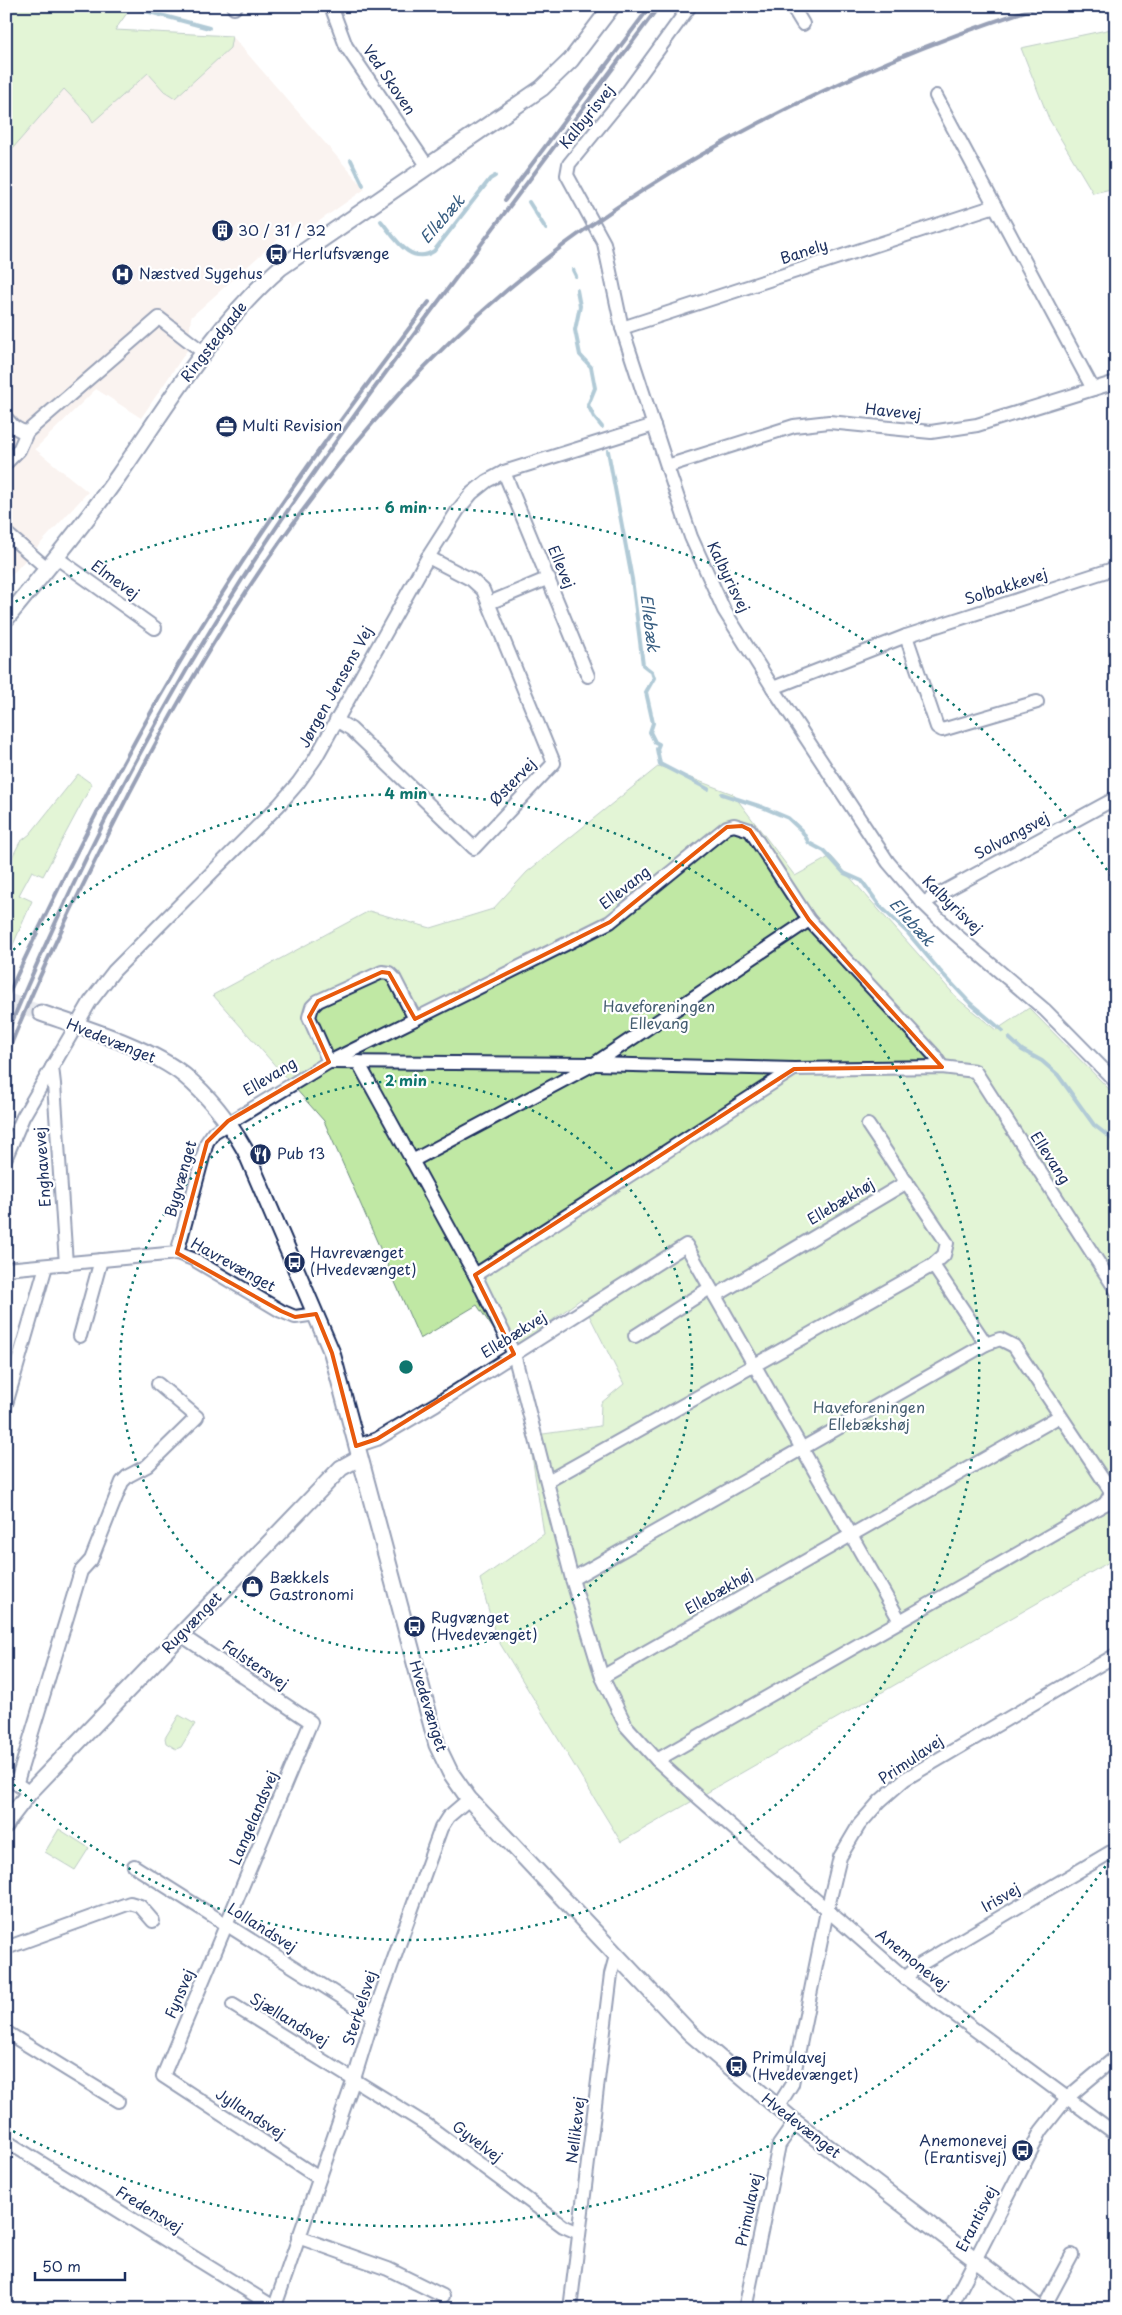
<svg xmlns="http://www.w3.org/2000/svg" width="1122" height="2315" font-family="'Playpen Sans',sans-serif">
  <rect width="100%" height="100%" fill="#fff"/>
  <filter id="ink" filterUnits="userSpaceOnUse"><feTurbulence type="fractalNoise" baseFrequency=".02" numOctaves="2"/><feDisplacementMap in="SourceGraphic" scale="10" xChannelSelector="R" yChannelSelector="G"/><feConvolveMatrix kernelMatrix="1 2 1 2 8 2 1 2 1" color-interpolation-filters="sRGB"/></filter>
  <g filter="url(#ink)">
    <path fill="#f4e4dd" d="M115,31l117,5 133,153 -60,42 -9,-8 -105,94 -3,32 -47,69 -45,-29 -61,60 53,43 -82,89v-425z"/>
    <g fill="#c0e8a4" stroke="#6e8c81">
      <path d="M6,6h126l-17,24 117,6 -2,12 -55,50 -11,-7 -16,-18 -55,49 -4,-7 -25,-26 -58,67z"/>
      <path d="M1116,28v160l-23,5 -44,-74 -28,-71z"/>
      <path d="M659,766l74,28 62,82 36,-20 128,144 37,30 33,-22 87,88v462l-495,284 -125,-205 -16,-58 64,-45 -15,-98 71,-10 1,-23 23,-19 -43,-85 -72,53 -32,-47 -57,34 -96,-218 -111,-126 156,-84 62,17 62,-19 34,-37z"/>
      <path d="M78,774l14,10 -49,92 -11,-5 -13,24 13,6 -26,60v-92l14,-27 10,-8z"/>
      <path d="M179,1715l16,9 -14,23 -5,2 -10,-6 -1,-5z"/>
      <path d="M59,1829l30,19 -14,22 -30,-18z"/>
    </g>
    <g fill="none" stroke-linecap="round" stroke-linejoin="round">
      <g stroke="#538aa5" stroke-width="4">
        <path d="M127,6l82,22"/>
        <path d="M351,160l12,25"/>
        <path d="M529,202l17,27"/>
        <path d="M381,221c14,17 29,45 53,30l56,-72 5,-3"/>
        <path d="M573,270l3,6"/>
        <path d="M577,290l3,16 -5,24 5,25 11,12 4,21 -7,17 6,12 8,10"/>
        <path d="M608,451l24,128 11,86 9,7 2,6 -8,14 7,31 -3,9 5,10 4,2 -2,5 3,15 48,25"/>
        <path d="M722,794l40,13 26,11 14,13 7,12 15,8 20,22 18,8 18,25 27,26 33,39 30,32 33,28"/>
        <path d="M1009,1038l13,12 20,11 16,14 36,50 22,17"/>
      </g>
      <path stroke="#d1d5df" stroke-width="15" stroke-dasharray="15 8" stroke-linecap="butt" d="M6,1000l35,13"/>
      <defs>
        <g id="minor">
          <path d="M331,6l15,40 82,121"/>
          <path d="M690,6l-64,88 -57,70 -2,11 37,68 18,85 45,138 24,71 33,73 49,78 115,174 35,41 31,30 91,77 71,72"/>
          <path d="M792,6l11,18"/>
          <path d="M234,8l2,-2"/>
          <path d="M936,96l157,293"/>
          <path d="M622,328l373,-122"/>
          <path d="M6,418c6,7 11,13 21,14l132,-114 44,34"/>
          <path d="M6,463l13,-13 8,-18"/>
          <path d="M667,466l127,-40 35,-4 102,10 46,-7 139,-43"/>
          <path d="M504,472l84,204"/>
          <path d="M6,533l42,36"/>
          <path d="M57,558l98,70"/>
          <path d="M489,603l60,-25"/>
          <path d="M906,636l31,91 5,3 95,-28"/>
          <path d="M773,688l133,-52 210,-68"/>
          <path d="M336,720l15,9 123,119 80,-85 -71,-173 -11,-10 -44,-23"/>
          <path d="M923,903l193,-105"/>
          <path d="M415,1019l-21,-41 -5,-5 -7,-1 -64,29 -6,6 -3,10 20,45 265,2 200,5 148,-2 33,4 141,219"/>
          <path d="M358,1062l117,213 39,79 58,225 30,98 24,49 31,34 42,38 206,180 211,156"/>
          <path d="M52,1067l2,17 12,180"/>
          <path d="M6,1157l17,-40 67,-115 24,-31 165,-166 19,-22 17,-24 113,-202 30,-47 14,-17 15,-12 17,-9 150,-47"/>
          <path d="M412,1161l182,-97 215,-144"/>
          <path d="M177,1253l30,-111 7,-10 115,-70 281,-140 117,-95 7,-2 16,5 59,90 125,135 8,12"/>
          <path d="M933,1265l53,79"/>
          <path d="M6,1269l171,-16 16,6 88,52 14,6 21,-3"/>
          <path d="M475,1275l319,-206"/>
          <path d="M715,1296l192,-114"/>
          <path d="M80,1336l21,-76"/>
          <path d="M635,1336l75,-48"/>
          <path d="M6,1404l40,-138"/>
          <path d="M356,1446l21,-7 59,-35 250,-159 214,376"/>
          <path d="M548,1481l385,-216 11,-10 3,-12 -79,-118"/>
          <path d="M572,1579l414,-235 14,-5 14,7 96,144v5l-5,9"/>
          <path d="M181,1635l130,87 -148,354 156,102"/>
          <path d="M602,1677l458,-261"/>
          <path d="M657,1760l453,-259"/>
          <path d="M6,1777l17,11"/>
          <path d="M17,1782l64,-211 10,-11 31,-78 6,-6 19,-10 50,-49 -39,-33"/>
          <path d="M134,1866l226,143 14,5"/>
          <path d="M6,1948l124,-45 10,3 13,15"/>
          <path d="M905,1978l16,-14 195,-115"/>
          <path d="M233,2005l194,120 136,101 16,7"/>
          <path d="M6,2032l112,69"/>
          <path d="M777,2108l15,-24 35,-173 13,-54 19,-32 21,-24 25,-22 211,-124"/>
          <path d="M6,2141l268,166"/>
          <path d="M298,2237l90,32 55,27"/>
          <path d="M274,2309l80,-230 20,-65 67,-186 7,-11 21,-18"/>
          <path d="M570,2309l41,-335 5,-18"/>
          <path d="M745,2309l34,-164 16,-23"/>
          <path d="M950,2309l91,-178 26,-33 49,-41"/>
          <path d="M1043,2309l29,-54"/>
        </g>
        <g id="tertiary">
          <path d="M6,619c39,-48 78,-94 113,-144 50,-72 95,-149 161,-207l262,-180 29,-28 41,-54"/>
          <path d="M41,1013c43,15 110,35 144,63 25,21 44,46 60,74l87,203 105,392 13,27 19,27 221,234 105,89 245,187"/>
          <path d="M6,1825l3,-6 20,-26 312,-325 18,-10"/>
        </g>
      </defs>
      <use href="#minor" stroke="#1b2f5e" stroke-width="16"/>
      <use href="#tertiary" stroke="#1b2f5e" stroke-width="19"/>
      <use href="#minor" stroke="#fff" stroke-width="12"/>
      <use href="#tertiary" stroke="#fff" stroke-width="15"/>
      <g stroke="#1b2f5e" stroke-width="4">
        <path d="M505,200l141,-188"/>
        <path d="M6,999c58,-126 120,-249 192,-367 70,-115 150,-223 231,-330"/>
        <path d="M6,1036c66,-159 144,-313 237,-458 61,-95 128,-186 195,-276 74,-99 148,-197 221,-296"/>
        <path d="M6,1057c30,-77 66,-151 103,-224 101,-202 224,-396 398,-543 150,-127 347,-225 534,-284"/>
      </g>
    </g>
  </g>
  <path d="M0 0H1122V2315H0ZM742,826l8,4 59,90 133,147 -148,2 -319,206 39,79 -137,85 -21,7 -24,-93 -16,-39 -21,3 -14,-6 -104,-58 30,-111 21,-21 101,-59 -20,-45 9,-16 64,-29 7,1 26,46 195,-97 117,-95z" fill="#fff" fill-opacity=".55" fill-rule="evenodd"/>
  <path fill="none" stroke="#e8590c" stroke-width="4" stroke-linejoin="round" d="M742,826l8,4 59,90 133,147 -148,2 -319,206 39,79 -137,85 -21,7 -24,-93 -16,-39 -21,3 -14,-6 -104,-58 30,-111 21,-21 101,-59 -20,-45 9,-16 64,-29 7,1 26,46 195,-97 117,-95z"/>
  <g fill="none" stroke="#0f766e" stroke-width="2.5" stroke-dasharray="2.5 5">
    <circle cx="406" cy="1367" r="286"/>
    <path d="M8 955A573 573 0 1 1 8 1779"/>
    <path d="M1114 1854A859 859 0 0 1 9 2129M9 605A859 859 0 0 1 1114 880"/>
  </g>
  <defs>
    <symbol id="building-disc" viewBox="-11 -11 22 22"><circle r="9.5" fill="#1b2f5e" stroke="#fff"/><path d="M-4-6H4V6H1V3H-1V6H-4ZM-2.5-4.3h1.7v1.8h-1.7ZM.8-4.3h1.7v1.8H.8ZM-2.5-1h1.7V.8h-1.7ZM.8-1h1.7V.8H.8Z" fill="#fff"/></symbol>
    <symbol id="bus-disc" viewBox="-11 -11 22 22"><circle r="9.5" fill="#1b2f5e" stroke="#fff"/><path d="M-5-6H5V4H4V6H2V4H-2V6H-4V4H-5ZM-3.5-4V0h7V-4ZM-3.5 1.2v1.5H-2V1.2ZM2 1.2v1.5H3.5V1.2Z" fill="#fff"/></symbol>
    <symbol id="hospital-disc" viewBox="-11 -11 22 22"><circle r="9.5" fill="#1b2f5e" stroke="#fff"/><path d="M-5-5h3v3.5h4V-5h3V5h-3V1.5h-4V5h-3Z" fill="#fff"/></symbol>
    <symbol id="office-disc" viewBox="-11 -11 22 22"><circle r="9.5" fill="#1b2f5e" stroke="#fff"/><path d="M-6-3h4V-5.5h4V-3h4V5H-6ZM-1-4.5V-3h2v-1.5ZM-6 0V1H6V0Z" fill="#fff"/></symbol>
    <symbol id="restaurant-disc" viewBox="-11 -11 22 22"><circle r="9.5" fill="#1b2f5e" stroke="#fff"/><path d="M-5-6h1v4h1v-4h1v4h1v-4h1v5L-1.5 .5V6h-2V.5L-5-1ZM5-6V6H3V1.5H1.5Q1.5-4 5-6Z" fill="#fff"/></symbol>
    <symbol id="shop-disc" viewBox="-11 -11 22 22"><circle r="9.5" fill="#1b2f5e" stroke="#fff"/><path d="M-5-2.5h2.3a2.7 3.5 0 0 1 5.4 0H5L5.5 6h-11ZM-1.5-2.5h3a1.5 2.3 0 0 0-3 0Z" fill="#fff"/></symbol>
  </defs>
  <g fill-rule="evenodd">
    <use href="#building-disc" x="210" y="218" width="25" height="25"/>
    <use href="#bus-disc" x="264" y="242" width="25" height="25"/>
    <use href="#hospital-disc" x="110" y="262" width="25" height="25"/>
    <use href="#office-disc" x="214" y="414" width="25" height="25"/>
    <use href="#restaurant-disc" x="248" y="1142" width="25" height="25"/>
    <use href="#bus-disc" x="282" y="1250" width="25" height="25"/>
    <use href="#shop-disc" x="240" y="1574" width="25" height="25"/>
    <use href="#bus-disc" x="402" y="1614" width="25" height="25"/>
    <use href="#bus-disc" x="724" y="2054" width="25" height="25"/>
    <use href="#bus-disc" x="1010" y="2138" width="25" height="25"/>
  </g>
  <g text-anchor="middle" stroke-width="4.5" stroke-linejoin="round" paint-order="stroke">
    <g font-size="15" fill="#1b2f5e" stroke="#fff">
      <text transform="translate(389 80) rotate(56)" y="5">Ved Skoven</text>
      <text transform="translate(587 117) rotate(-51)" y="5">Kalbyrisvej</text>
      <text transform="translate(804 252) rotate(-18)" y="5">Banely</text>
      <text transform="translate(214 342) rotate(-52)" y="5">Ringstedgade</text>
      <text transform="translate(893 412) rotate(6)" y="5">Havevej</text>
      <text transform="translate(561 567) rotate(67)" y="5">Ellevej</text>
      <text transform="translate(728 577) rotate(64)" y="5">Kalbyrisvej</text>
      <text transform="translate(115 580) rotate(36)" y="5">Elmevej</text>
      <text transform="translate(1006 587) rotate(-18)" y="5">Solbakkevej</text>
      <text transform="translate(336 687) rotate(-61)" y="5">Jørgen Jensens Vej</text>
      <text transform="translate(513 782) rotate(-46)" y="5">Østervej</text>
      <text transform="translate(1012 836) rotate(-28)" y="5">Solvangsvej</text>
      <text transform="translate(625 888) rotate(-38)" y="5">Ellevang</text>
      <text transform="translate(952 905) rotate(44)" y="5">Kalbyrisvej</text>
      <text transform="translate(111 1041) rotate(22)" y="5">Hvedevænget</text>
      <text transform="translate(270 1077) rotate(-31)" y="5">Ellevang</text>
      <text transform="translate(1050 1158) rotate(57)" y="5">Ellevang</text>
      <text transform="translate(43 1167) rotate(-94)" y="5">Enghavevej</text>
      <text transform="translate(181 1179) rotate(-74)" y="5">Bygvænget</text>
      <text transform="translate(841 1202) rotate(-31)" y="5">Ellebækhøj</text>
      <text transform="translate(233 1265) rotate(29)" y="5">Havrevænget</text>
      <text transform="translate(514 1335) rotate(-32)" y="5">Ellebækvej</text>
      <text transform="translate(719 1592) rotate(-30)" y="5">Ellebækhøj</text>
      <text transform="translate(192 1623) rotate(-46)" y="5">Rugvænget</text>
      <text transform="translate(255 1665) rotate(34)" y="5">Falstersvej</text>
      <text transform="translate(428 1706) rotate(73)" y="5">Hvedevænget</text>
      <text transform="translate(911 1760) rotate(-34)" y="5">Primulavej</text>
      <text transform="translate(254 1818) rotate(-67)" y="5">Langelandsvej</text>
      <text transform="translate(1001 1898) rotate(-30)" y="5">Irisvej</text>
      <text transform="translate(262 1928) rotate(32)" y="5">Lollandsvej</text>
      <text transform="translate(912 1960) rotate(39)" y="5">Anemonevej</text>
      <text transform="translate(180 1994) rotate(-67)" y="5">Fynsvej</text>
      <text transform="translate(360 2008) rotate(-72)" y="5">Sterkelsvej</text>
      <text transform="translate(289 2020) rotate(31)" y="5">Sjællandsvej</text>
      <text transform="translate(250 2114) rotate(33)" y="5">Jyllandsvej</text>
      <text transform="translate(801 2126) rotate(38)" y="5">Hvedevænget</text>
      <text transform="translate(576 2130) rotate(-83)" y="5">Nellikevej</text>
      <text transform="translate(477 2142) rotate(37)" y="5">Gyvelvej</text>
      <text transform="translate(149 2210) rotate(32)" y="5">Fredensvej</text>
      <text transform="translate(749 2210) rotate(-78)" y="5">Primulavej</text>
      <text transform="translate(977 2219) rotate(-63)" y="5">Erantisvej</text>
    </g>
    <g font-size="15" fill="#1b2f5e" stroke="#fff" text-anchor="start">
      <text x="238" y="236">30 / 31 / 32</text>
      <text x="292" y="259">Herlufsvænge</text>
      <text x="139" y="279">Næstved Sygehus</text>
      <text x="242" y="431">Multi Revision</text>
      <text x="277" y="1159">Pub 13</text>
      <text x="310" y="1258">Havrevænget<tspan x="310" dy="17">(Hvedevænget)</tspan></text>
      <text x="269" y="1583">Bækkels<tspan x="269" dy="17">Gastronomi</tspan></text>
      <text x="431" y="1623">Rugvænget<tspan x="431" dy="17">(Hvedevænget)</tspan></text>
      <text x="752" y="2063">Primulavej<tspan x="752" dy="17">(Hvedevænget)</tspan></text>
      <text x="1007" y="2146" text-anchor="end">Anemonevej<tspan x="1007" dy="17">(Erantisvej)</tspan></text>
    </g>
    <g font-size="15" fill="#445d70" stroke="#fff">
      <text x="659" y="1012">Haveforeningen<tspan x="659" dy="17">Ellevang</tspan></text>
      <text x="869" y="1413">Haveforeningen<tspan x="869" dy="17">Ellebækshøj</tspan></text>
    </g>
    <g font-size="16" font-style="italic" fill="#375d81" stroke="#fff">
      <text transform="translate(442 219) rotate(-49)" y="6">Ellebæk</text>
      <text transform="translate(650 623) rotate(83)" y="6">Ellebæk</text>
      <text transform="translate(912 922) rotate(48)" y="6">Ellebæk</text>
    </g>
  </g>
  <circle cx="406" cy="1367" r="8" fill="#0f766e" stroke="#fff" stroke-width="2.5"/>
  <g font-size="15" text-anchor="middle" font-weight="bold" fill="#0f766e" stroke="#fff" stroke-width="4.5" stroke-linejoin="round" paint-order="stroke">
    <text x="406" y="513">6 min</text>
    <text x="406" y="799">4 min</text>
    <text x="406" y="1086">2 min</text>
  </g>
  <rect width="1122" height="2315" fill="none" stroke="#fff" stroke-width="25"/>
  <rect x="12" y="12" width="1097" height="2290" fill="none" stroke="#1b2f5e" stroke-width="2" filter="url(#ink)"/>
  <path d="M35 2272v8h90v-8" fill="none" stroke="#1b2f5e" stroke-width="2.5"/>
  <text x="42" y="2272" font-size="15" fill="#1b2f5e" stroke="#ffffff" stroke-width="4" paint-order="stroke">50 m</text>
</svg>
